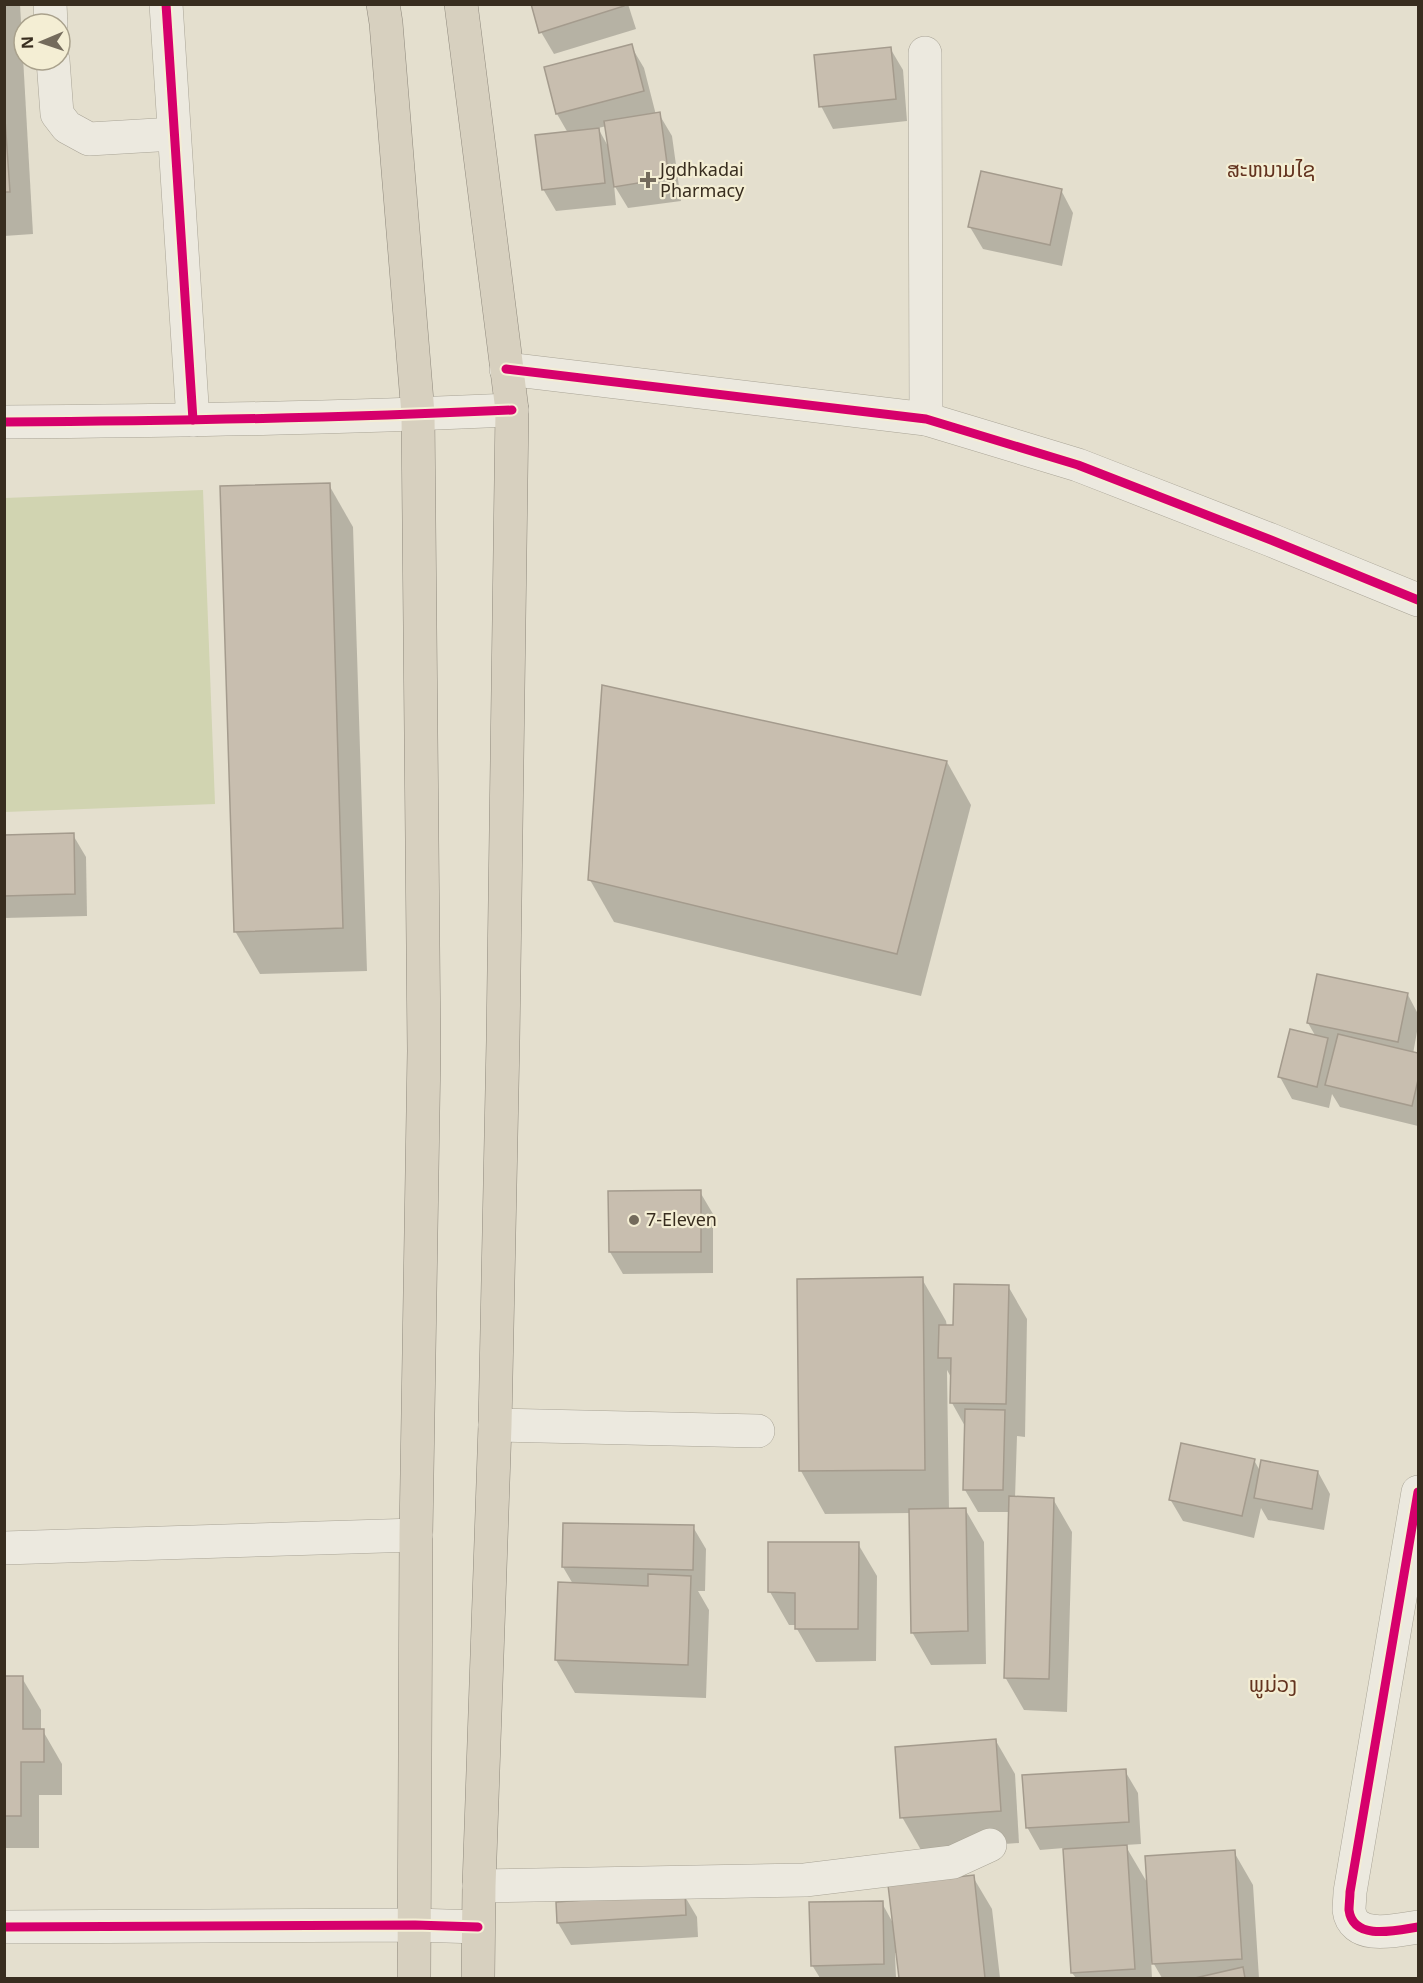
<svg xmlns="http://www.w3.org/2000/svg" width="1423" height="1983" font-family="Georgia,'Noto Sans Lao',serif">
  <rect width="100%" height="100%" fill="#e4dfce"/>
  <path fill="#d1d4b1" d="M203,490l12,314 -210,8v-314z"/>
  <g fill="#0003" fill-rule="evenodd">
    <path d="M4,4h16l13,230 -29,2z"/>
    <path d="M532,4h96l8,25 -82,25 -13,-22z"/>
    <path d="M631,46l13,22 12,47 3,-1 13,22 9,65 -53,7 -14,-23 2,20 -60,6 -13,-22 25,-56 -11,-19zM607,126l3,24 -12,-22z"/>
    <path d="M890,48l13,22 4,51 -74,8 -12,-23z"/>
    <path d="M1061,190l12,23 -11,53 -79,-17 -13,-22z"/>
    <path d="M329,485l24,42 14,444 -107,3 -25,-43z"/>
    <path d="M947,762l24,43 -50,191 -307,-74 -24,-42z"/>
    <path d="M73,835l13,22 1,59 -83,2v-81z"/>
    <path d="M1408,995l10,19v12l-5,28 5,1v71l-78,-19 -8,-13 -3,14 -37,-9 -12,-22 36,-40 -8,-14z"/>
    <path d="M700,1192l13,22v59l-90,1 -13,-22z"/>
    <path d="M922,1279l24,42 1,6h8l53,-41 19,33 -2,118 -8,-1 -2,62 38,1 19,33 -5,180 -43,-2 -19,-33 5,-165h-32l-13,-22 1,-62 -14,-25v-24l-5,-9 2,140 16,-1 19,33 2,122 -55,1 -19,-33 -1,-119 -86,1 -24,-43 -3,-191z"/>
    <path d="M1254,1460l6,11 58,1 12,22 -6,36 -56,-10 -7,-12 -7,30 -71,-17 -13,-22z"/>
    <path d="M693,1527l13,22 -1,42h-7l11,19 -3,88 -131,-5 -19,-33 17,-76 -10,-17z"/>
    <path d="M858,1544l19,32 -1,85 -60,1 -19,-33v-4h-8l-19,-33z"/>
    <path d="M4,1678h18l19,32v21h2l19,33v31h-23v53h-35z"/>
    <path d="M996,1741l19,33 4,69 -98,7 -19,-33z"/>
    <path d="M1125,1771l13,22 3,51 -16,1 23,39 86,-32 19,33 6,93h-97l-11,-19 1,19h-76l-4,-5 -8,-125 -24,2 -13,-23z"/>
    <path d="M973,1877l19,32 8,69h-100l-2,-25h-3l1,25h-76l-8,-13 70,-62 12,22z"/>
    <path d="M684,1895l13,22 1,20 -127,8 -13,-22z"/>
  </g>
  <g fill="#c8beaf" stroke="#a49b8d" stroke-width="1.5">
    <path d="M531,4h93v2l-85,27z"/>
    <path d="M632,44l12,47 -88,23 -12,-47z"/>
    <path d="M891,47l5,52 -77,8 -5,-52z"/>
    <path d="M4,105l6,87h-6z"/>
    <path d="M660,112l9,66 -55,9 -10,-66z"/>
    <path d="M599,128l6,55 -63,7 -7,-55z"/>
    <path d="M981,171l81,18 -12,56 -82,-18z"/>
    <path d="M330,483l13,445 -109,4 -14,-446z"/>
    <path d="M602,685l345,76 -50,193 -309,-74z"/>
    <path d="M74,833l1,61 -71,2v-61z"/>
    <path d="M1317,974l91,19 -10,49 -91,-19z"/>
    <path d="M1290,1029l38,9 -11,49 -39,-10z"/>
    <path d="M1338,1034l80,19v27l-6,26 -87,-21z"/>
    <path d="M701,1190v62h-92l-1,-61z"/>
    <path d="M923,1277l2,193 -126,1 -2,-192z"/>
    <path d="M954,1284l55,1 -3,119 -56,-1 1,-45h-13l1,-33h14z"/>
    <path d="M965,1409l40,1 -2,80h-40z"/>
    <path d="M1181,1443l74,16 -13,57 -73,-16z"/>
    <path d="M1261,1460l57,11 -6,38 -58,-11z"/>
    <path d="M1009,1496l45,2 -5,181 -45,-1z"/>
    <path d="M966,1508l2,123 -57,2 -2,-124z"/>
    <path d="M563,1523l131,2 -1,45 -131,-3z"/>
    <path d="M768,1542h91l-1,87h-63v-36l-27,-1z"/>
    <path d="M648,1574l43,2 -3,89 -133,-5 3,-78 90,4z"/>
    <path d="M4,1676h19v53h21v33h-23v54h-17z"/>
    <path d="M996,1739l5,72 -101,7 -5,-71z"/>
    <path d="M1126,1769l3,53 -103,6 -4,-53z"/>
    <path d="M1127,1845l8,124 -64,4 -8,-124z"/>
    <path d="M1235,1850l7,109 -90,5 -7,-108z"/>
    <path d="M974,1875l11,103h-86l-11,-93z"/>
    <path d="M685,1893l1,22 -129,8 -1,-21z"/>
    <path d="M883,1901l1,63 -73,2 -2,-64z"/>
    <path d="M1243,1967l2,11h-50z"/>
  </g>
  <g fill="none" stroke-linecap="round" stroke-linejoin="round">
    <defs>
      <g id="minor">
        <path d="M50,4l1,20"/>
        <path d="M166,4l27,416"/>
        <path d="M925,53l1,366"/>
        <path d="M53,60l4,54 10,13 22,12 85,-5"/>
        <path d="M506,369l420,50 152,46 193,75 147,60"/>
        <path d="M4,422c170,-1 339,-4 508,-12"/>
        <path d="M495,1425l263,6"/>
        <path d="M1418,1492l-68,400c0,5 -1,13 -1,18 4,32 49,20 69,17"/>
        <path d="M4,1548l412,-13"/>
        <path d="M479,1886l326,-6 148,-18 37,-17"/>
        <path d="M4,1927l411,-2 63,2"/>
      </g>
      <g id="highway">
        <path d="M383,4l3,19 32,391 6,637 -8,484 -2,443"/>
        <path d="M461,4l51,406 -9,631 -8,384 -16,461 -1,92"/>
      </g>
    </defs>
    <use href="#minor" stroke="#a9a496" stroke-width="34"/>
    <use href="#highway" stroke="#8f897d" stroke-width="34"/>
    <use href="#minor" stroke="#ece9df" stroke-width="33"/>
    <use href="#highway" stroke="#d7d0bf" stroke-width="33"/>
    <defs>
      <g id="cycleway">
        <path d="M166,4l27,416"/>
        <path d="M506,369l420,50 152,46 193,75 147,60"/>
        <path d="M4,422c170,-1 339,-4 508,-12"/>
        <path d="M1418,1492l-68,400c0,5 -1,13 -1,18 4,32 49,20 69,17"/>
        <path d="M4,1927l411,-2 63,2"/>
      </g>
    </defs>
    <use href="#cycleway" stroke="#f4eed4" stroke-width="13"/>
    <use href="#cycleway" stroke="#d6006c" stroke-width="9"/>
  </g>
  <g fill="#746b5c" stroke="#f4eed4" stroke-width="2">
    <path d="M645 171h6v6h6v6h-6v6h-6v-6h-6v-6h6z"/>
    <circle cx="634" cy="1220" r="6"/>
  </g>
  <g text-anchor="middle" stroke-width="4.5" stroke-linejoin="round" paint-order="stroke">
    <g font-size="18" fill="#382d1f" stroke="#f4eed4" text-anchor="start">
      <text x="660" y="176">Jgdhkadai<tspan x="660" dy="21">Pharmacy</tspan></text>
      <text x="646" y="1226">7-Eleven</text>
    </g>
    <g font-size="21" fill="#63331f" stroke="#f4eed4">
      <text x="1271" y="177">ສະຫນາມໄຊ</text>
      <text x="1273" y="1692">ພູມ່ວງ</text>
    </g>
  </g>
  <rect width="1423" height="1983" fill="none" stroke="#382d1f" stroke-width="12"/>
  <g transform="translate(42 42) rotate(268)"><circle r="28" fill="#f4eed4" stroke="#a9a18c" stroke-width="1.5"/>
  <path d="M0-4.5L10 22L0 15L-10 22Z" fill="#746b5c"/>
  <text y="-9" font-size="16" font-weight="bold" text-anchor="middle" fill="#382d1f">N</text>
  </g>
</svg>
